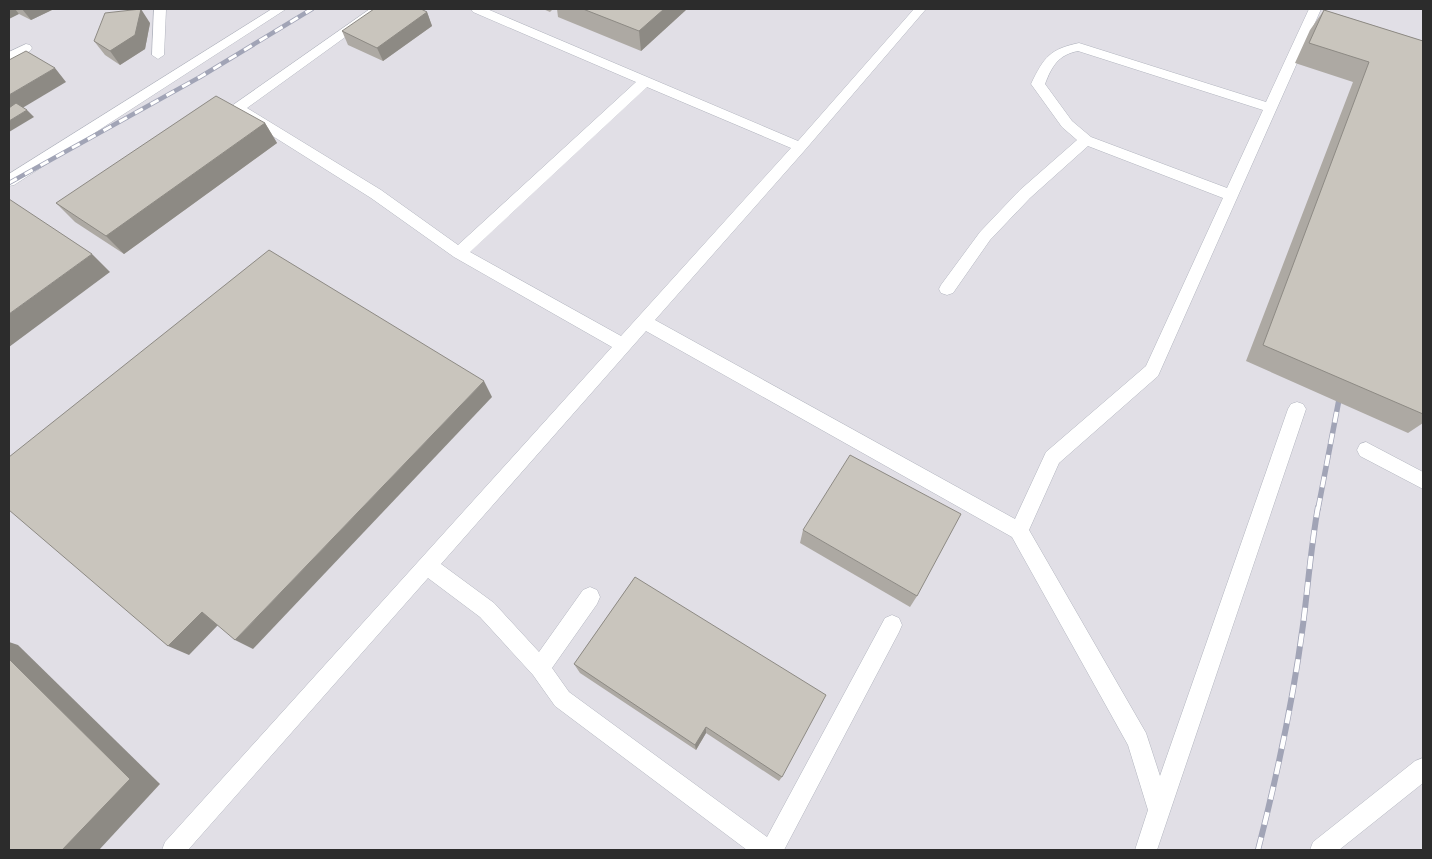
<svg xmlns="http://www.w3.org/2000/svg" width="1432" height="859" font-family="Karla,sans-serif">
  <rect width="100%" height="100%" fill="#ede7de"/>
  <rect fill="#e1dfe6" x="9" y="9" width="1414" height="841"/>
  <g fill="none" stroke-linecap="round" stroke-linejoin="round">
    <defs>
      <g id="lane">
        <path d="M154,9h12l-2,46 -6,4 -6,-4z"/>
        <path d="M272,9h14l-272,176 -5,1v-12z"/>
        <path d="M370,9h14l-137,99 134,82 77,55 178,-163 -163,-70 -2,-3h16l311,132 116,-132h12l-121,141 -150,170 360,199 31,-67 100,-86 77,-168 -135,-52 -58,52 -40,42 -37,53 -6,2 -6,-2 -2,-4 2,-4 39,-53 40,-42 57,-50 -15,-13 -31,-43c13,-27 19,-35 48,-41l187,59 43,-93h12l-163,367 -99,87 -30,67 117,203 14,43 128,-367 3,-5 6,-2 6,2 3,5 -149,441h-22l13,-40 -20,-65 -116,-208 -366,-206 -205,233 53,39 45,49 44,-62 7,-3 7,3 3,7 -3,7 -45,64 17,24 198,145 118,-219 7,-3 7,3 3,7 -3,7 -115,218h-37l-192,-144 -22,-31 -53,-58 -52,-39 -240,272h-26l3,-8 447,-495 -158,-90 -83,-59 -138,-87 -2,-3 2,-3zM1078,51l185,59 -36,78 -136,-51 -19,-16 -27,-37c7,-18 13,-29 33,-33zM647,87l144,61 -170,188 -151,-84z"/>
        <path d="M26,44l4,1 2,3 -2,3 -21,10v-9z"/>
        <path d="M1366,442l57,30v17l-63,-33 -3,-6 3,-6z"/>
        <path d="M1423,758v25l-84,67h-29l3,-8 102,-81z"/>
      </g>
    </defs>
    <use href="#lane" stroke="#b2b5bf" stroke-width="1"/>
    <use href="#lane" fill="#fff" fill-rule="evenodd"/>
    <defs>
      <path id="rail-far2" d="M9,183l191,-106 112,-68"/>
      <path id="rail-far1" d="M1318,509l23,-120"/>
      <path id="rail" d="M1258,850c19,-74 35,-149 45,-225 5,-39 8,-79 15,-118"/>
    </defs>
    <use href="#rail-far2" stroke="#a1a4b6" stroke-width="4.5"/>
    <use href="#rail-far1" stroke="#a1a4b6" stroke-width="5.5"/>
    <use href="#rail" stroke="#a1a4b6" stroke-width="6"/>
    <use href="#rail-far2" stroke="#fff" stroke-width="3" stroke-dasharray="9" stroke-linecap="butt"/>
    <use href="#rail-far1" stroke="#fff" stroke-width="4" stroke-dasharray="11" stroke-linecap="butt"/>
    <use href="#rail" stroke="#fff" stroke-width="4.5" stroke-dasharray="13" stroke-linecap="butt"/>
  </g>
  <g fill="#ada9a3">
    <path d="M9,9h45l-23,11z"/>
    <path d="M543,9h10l-3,3z"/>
    <path d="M557,9h130l-46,42 -83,-34z"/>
    <path d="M1324,10l99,31v382l-15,10 -162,-72 107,-279 -58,-19 15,-33z"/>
    <path d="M427,12l5,14 -49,35 -35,-16 -6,-14z"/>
    <path d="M150,23l-5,26 -25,16 -15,-10 -11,-14z"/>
    <path d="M265,123l12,20 -153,111 -49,-32 -19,-19z"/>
    <path d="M803,530l114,66 -7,11 -110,-64z"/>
    <path d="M635,577l147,200 -3,4 -73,-48 -10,17 -116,-77 -6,-9z"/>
  </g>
  <g fill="#8d8a84">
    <path d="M9,9h6l4,5 -10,5z"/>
    <path d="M22,9h32l-23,11z"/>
    <path d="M141,9l9,14 -5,26 -25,16 -10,-14z"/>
    <path d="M664,9h23l-46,42 -2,-20z"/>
    <path d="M427,12l5,14 -49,35 -6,-13z"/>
    <path d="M55,68l11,14 -57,34v-21z"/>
    <path d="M27,110l7,7 -25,15v-11z"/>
    <path d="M265,123l12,20 -153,111 -18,-18z"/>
    <path d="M92,254l18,18 -101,75v-33z"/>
    <path d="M484,381l8,16 -239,252 -18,-9z"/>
    <path d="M202,612l19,10 -32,33 -21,-9z"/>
    <path d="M9,642l9,3 142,139 -61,66h-37l-53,-191z"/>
    <path d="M706,727v6l-10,17 -1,-5z"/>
  </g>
  <g fill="#c9c5bd" stroke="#8d8a84">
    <path d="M141,9l-6,26 -25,16 -16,-10 11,-28z"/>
    <path d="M374,9h47l6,3 -50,36 -35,-17z"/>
    <path d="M583,9h81l-25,22z"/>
    <path d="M1324,10l99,31v373l-160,-69 106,-283 -60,-19z"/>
    <path d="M26,51l29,17 -46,27v-35z"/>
    <path d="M216,96l49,27 -159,113 -50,-33z"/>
    <path d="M16,103l11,7 -18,11v-13z"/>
    <path d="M9,199l83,55 -83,60z"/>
    <path d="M269,250l215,131 -249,259 -33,-28 -34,34 -159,-136v-53z"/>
    <path d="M850,455l111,59 -44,82 -114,-66z"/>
    <path d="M635,577l191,118 -44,82 -76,-50 -11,18 -121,-81z"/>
    <path d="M9,659l121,120 -68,71h-53z"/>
  </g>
  <rect width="1432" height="859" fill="none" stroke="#2c2c2c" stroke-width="20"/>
</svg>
